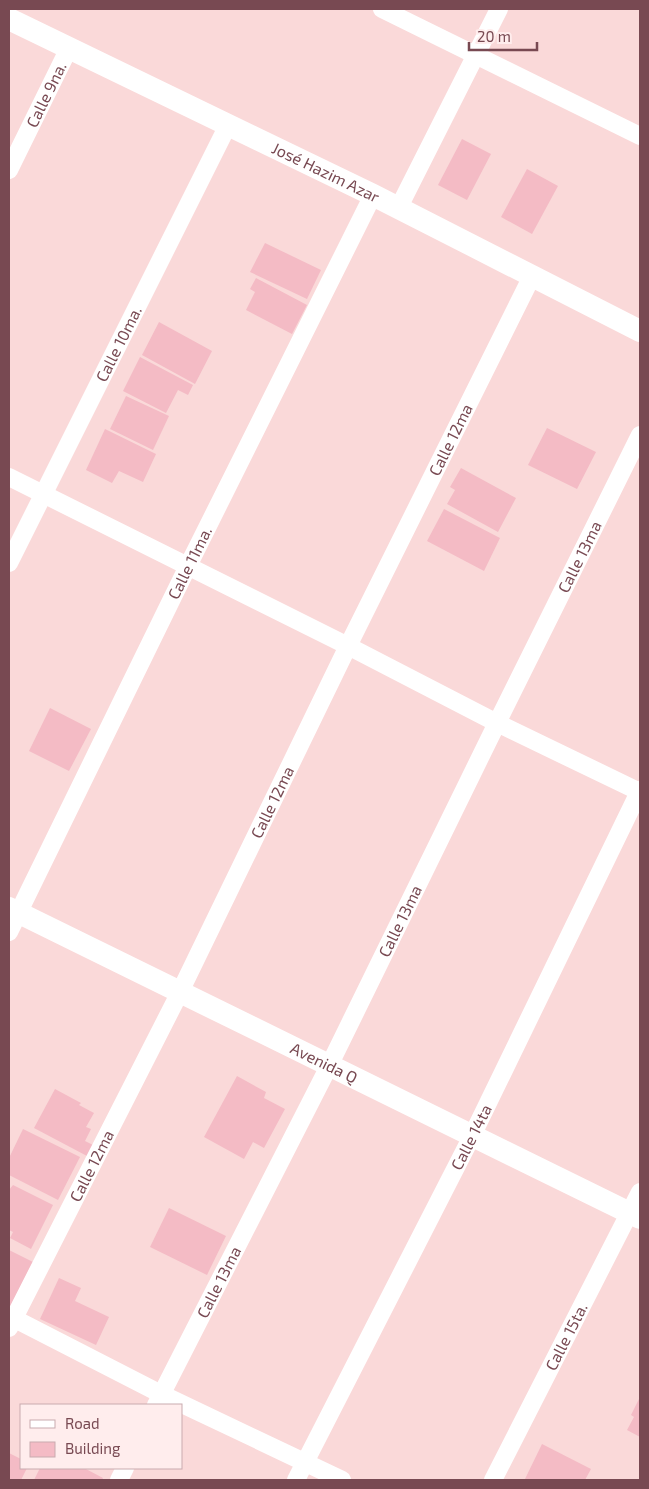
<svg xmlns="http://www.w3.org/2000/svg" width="649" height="1489" font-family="'Exo 2',sans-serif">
  <rect width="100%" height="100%" fill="#fde6e5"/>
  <path fill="#fad9d9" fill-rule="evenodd" d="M9,9h631v1471h-631zM21,1405h160v63h-160z"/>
  <g fill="#f4bbc5">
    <path d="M462,139l29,15 -24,46 -29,-15z"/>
    <path d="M527,169l31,17 -26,48 -31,-17z"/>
    <path d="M265,243l56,27 -14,29 -57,-27z"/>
    <path d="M256,278l51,27 -15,29 -46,-24 9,-18 -5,-3z"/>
    <path d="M159,322l53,29 -17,33 -53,-29z"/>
    <path d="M140,357l53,28 -5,10 -10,-5 -12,23 -43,-22z"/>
    <path d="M126,396l43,20 -16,34 -43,-21z"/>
    <path d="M547,428l49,24 -19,37 -49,-24z"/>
    <path d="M105,429l51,25 -13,28 -24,-11 -7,12 -26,-13z"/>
    <path d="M461,468l55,30 -18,34 -51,-28 8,-14 -5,-3z"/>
    <path d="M444,509l56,29 -16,33 -57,-30z"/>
    <path d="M50,708l41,21 -22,42 -40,-20z"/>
    <path d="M237,1076l29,16 -2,6 21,11 -21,39 -11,-6 -9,17 -40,-22z"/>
    <path d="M55,1089l26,14 -2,2 15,8 -8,14 5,2 -6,12 8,4 -6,11 -53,-28z"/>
    <path d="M23,1129l57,28 -22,43 -49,-25v-17z"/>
    <path d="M13,1185l40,20 -22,44 -21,-11 3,-6 -4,-2v-40z"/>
    <path d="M169,1208l57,28 -19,39 -57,-28z"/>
    <path d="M9,1250l24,12 -24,47z"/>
    <path d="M59,1278l22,10 -6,13 34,16 -13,28 -56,-26z"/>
    <path d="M640,1397v40l-13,-7 7,-13 -3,-2z"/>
    <path d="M542,1444l49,25 -6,11h-57l-3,-1z"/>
    <path d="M9,1453l12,6v9h6l-6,12h-12z"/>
    <path d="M40,1468h44l19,10 -1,2h-68z"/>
  </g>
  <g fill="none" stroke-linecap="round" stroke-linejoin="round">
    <g stroke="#fff" stroke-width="18">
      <path d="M382,9l258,127"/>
      <path id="s1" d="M9,170l60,-122"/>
      <path d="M398,209l101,-200"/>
      <path d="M9,477l339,169 149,77 143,69"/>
      <path id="s2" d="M9,563l219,-438"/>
      <path id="s3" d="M9,932l179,-366 185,-371"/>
      <path d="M9,1316l152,78 181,86"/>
      <path id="s4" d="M9,1328l171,-336 168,-346 184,-370"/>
      <path id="s5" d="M156,1405l173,-339 168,-343 143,-288"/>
      <path d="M119,1480l6,-12"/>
      <path id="s6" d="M296,1480l176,-344 168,-346"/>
      <path id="s7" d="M493,1480l147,-288"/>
    </g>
    <g stroke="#fff" stroke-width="22">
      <path id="s8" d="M9,19l364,176 267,136"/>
      <path id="s9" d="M9,908l631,310"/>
    </g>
  </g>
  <g text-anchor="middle" stroke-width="4" stroke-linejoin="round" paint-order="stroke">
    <g font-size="16" fill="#784952" stroke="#ffeded">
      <text dy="6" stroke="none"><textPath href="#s1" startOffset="84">Calle 9na.</textPath></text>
      <text dy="6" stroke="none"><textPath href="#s8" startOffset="352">José Hazim Azar</textPath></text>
      <text dy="6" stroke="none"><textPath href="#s2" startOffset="245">Calle 10ma.</textPath></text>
      <text dy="6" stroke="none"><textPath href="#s4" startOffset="992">Calle 12ma</textPath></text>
      <text dy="6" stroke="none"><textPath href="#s5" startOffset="948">Calle 13ma</textPath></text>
      <text dy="6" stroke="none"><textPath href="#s3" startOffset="411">Calle 11ma.</textPath></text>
      <text dy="6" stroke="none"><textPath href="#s4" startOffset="588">Calle 12ma</textPath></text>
      <text dy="6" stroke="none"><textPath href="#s5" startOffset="542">Calle 13ma</textPath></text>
      <text dy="6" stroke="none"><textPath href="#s9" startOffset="351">Avenida Q</textPath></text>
      <text dy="6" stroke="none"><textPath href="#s6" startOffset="385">Calle 14ta</textPath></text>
      <text dy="6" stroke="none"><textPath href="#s4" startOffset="182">Calle 12ma</textPath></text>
      <text dy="6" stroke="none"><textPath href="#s5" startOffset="138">Calle 13ma</textPath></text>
      <text dy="6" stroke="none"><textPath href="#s7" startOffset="161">Calle 15ta.</textPath></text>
    </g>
  </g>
  <rect width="649" height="1489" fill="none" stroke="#784952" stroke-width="20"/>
  <rect x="20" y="1404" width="162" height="65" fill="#ffeded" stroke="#c9abaf"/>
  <rect x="30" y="1420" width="25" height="8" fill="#ffffff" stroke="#c9abaf"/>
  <text x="65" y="1429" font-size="15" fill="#784952">Road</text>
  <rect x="30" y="1442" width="25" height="15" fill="#f4bbc5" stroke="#c9abaf"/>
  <text x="65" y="1454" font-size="15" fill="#784952">Building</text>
  <path d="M469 42v8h68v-8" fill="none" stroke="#784952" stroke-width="2.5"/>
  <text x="477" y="42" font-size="15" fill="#784952" stroke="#ffeded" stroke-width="4" paint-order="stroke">20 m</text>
</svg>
